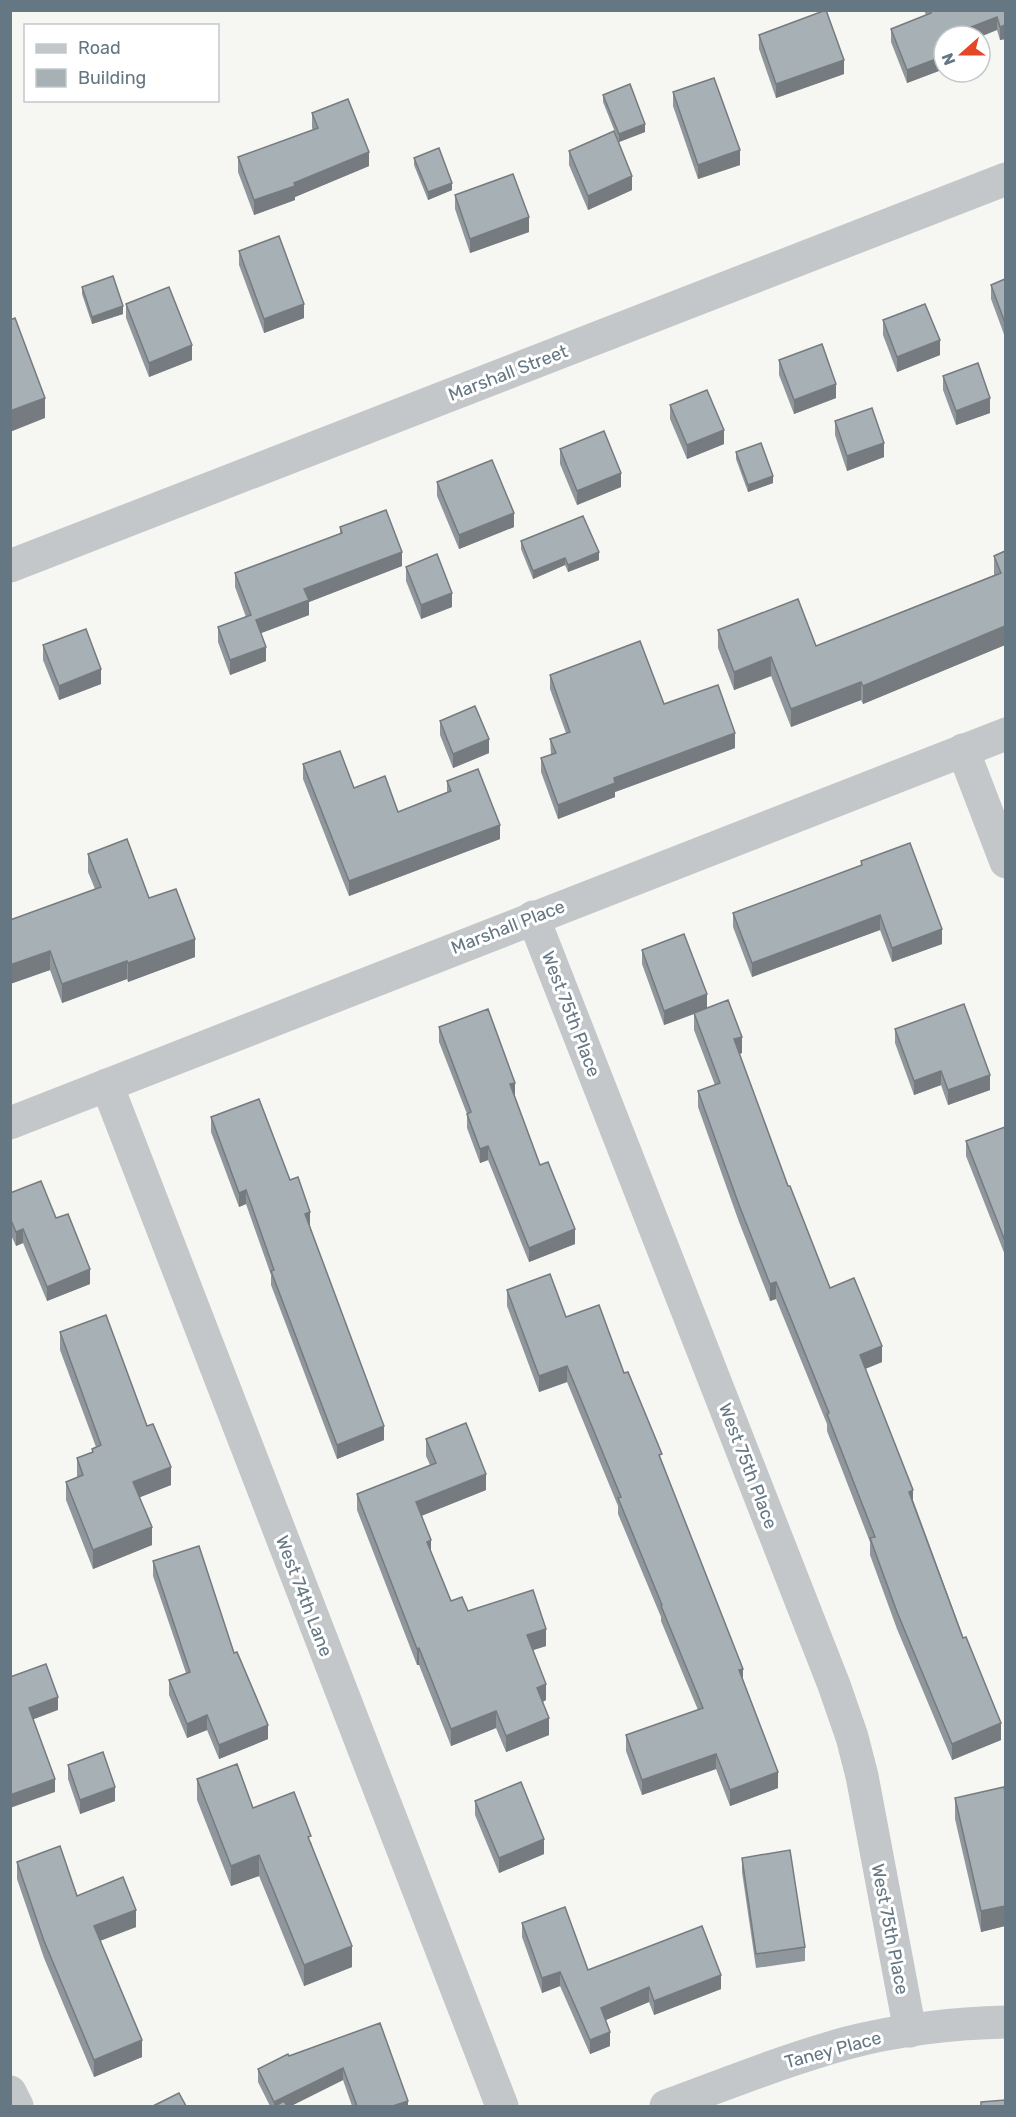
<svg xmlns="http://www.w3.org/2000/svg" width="1016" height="2117" font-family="Rubik,sans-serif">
  <rect width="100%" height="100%" fill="#f6f6f2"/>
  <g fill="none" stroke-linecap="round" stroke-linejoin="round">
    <g stroke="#c3c7ca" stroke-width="33">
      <path d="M10,566l996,-387"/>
      <path d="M963,750l43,112"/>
      <path d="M533,917l301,768 18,52 10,39 48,255"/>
      <path d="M107,1085l395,1021"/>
      <path d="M10,1123l996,-389"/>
      <path d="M10,2092l7,14"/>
      <path d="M666,2106c60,-22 119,-46 181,-63 49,-13 108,-20 159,-21"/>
    </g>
  </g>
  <g fill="#90979c">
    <path d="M924,10h81v29l-5,1 -3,-10 -53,6v33l-37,14 -16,-41v-13l35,-14z"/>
    <path d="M759,35l85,39 -68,24 -17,-49z"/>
    <path d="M673,92l67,73 -42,14 -25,-73z"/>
    <path d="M603,95l42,37 -26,10 -16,-40z"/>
    <path d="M312,113l57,53 -74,31v3l-41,15 -16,-43v-15l75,-27 -1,-2z"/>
    <path d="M569,151l63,39 -44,20 -19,-45z"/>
    <path d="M414,158l38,32 -24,10 -14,-35z"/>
    <path d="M455,195l74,37 -59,21 -15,-44z"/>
    <path d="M239,251l65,67 -40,15 -25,-68z"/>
    <path d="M1005,279v58l-14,-38v-14z"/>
    <path d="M82,287l41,27 -31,10 -10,-30z"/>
    <path d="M126,304l66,56 -43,17 -23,-59z"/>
    <path d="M883,320l57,35 -43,17 -14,-37z"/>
    <path d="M779,360l57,38 -42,16 -15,-39z"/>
    <path d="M943,376l47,37 -34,12 -13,-35z"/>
    <path d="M670,405l54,39 -37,15 -17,-40z"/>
    <path d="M835,421l49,36 -37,14 -12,-36z"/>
    <path d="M560,449l61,38 -44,18 -17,-41z"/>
    <path d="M736,452l37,31 -25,9 -12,-33z"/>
    <path d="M437,482l77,45 -55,22 -22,-53z"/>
    <path d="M340,527l62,39 -93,36v13l-48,18 5,28 -36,14 -12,-33v-15l28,-10 -11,-30v-14l105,-39z"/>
    <path d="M521,541l78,19 -31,12 -3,-7 -32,14 -12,-30z"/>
    <path d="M1005,551v94l-142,59 -2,-4 -70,27 -20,-51 -37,14 -16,-42v-18l98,16 178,-71v-19z"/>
    <path d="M406,567l46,40 -31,12 -15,-38z"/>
    <path d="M43,645l58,39 -42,16 -16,-40z"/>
    <path d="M550,675l114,29 71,44 -120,44v5l-57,22 -17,-47v-14l10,-3 -1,-16 16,-6 -16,-44z"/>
    <path d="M440,721l49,32 -36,15 -13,-33z"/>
    <path d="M303,764l51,24 44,24 49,-20v-11l53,58 -151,57 -46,-117z"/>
    <path d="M88,854l61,44 46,59 -67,25 -1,-3 -65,24 -12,-33 -40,14v-64l85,-31 -7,-17z"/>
    <path d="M861,861l81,83 -50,18 -12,-32 -128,47 -19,-50v-14l128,-48z"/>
    <path d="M642,950l65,58 35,45 -3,1 49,132 42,102 52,74 -17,7 136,371 -49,20 -55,-131 -27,-74v-13l-43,-111v-7l-51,-125 -6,2 -31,-79 -41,-115v-16l17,-6 -21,-55v-16l-30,11 -22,-61z"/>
    <path d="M439,1027l76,70 25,68 35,79 -46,18 -41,-102 -8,3 -13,-35v-14l-28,-72z"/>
    <path d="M895,1029l95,61 -42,15 -7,-20 -27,10 -19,-52z"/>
    <path d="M211,1117l79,63 20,46 74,214 -47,19 -66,-174v-10l-25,-71 -7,3 -28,-75z"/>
    <path d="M1005,1127v128l-39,-99v-15z"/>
    <path d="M10,1193l46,25 34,66 -43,17 -24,-58 -7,3 -6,-13z"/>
    <path d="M507,1290l59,27 58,56 38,88 81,218 35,109 -48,18 -14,-37 -74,26 -16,-44v-16l72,-25 -37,-89v-4l-43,-103v-8l-51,-124 -28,10 -32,-86z"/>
    <path d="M60,1332l87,94 24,59 -31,12 12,48 -59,24 -27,-69v-18l11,-5v-19l15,-6v-3l4,-2 -36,-97z"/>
    <path d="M426,1439l60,51 -65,26 10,36 20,49 17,10 78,35 -13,4 13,50 -3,2 6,33 -43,17 -10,-24 -45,18 -32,-81h-2l-60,-155v-16l73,-29 -4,-9z"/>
    <path d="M153,1561l81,92 34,86 -49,20 -12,-29 -20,8 -18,-43v-15l17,-7 -33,-97z"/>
    <path d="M68,1765l47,36 -35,13 -12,-35z"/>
    <path d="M197,1779l56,29 58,34 41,125 -48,19 -45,-110 -28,10 -34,-86z"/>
    <path d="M1005,1792v134l-24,6 -26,-113v-21z"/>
    <path d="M475,1801l69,53 -45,19 -24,-58z"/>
    <path d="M742,1858l63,89v14l-49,7 -14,-96z"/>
    <path d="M17,1862l60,34 59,31 -36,14 42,116 -48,20 -50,-119 -27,-79z"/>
    <path d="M522,1923l66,47 133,19 -67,26 -5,-13 -43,18 4,26 -20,8 -30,-68 -18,7 -20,-56z"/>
    <path d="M380,2023l28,83h-56l-9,-26 -52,26h-21l-12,-24v-13l31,-13z"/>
  </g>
  <g fill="#757b7f">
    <path d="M997,17v13l-17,7v-1h-32z"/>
    <path d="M1005,25v14l-5,1v-13z"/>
    <path d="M944,56v13l-37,14v-13z"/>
    <path d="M844,60v14l-68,24v-14z"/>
    <path d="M645,124v8l-26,10v-8z"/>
    <path d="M740,150v15l-42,14v-14z"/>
    <path d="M369,152v14l-74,31v3l-41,15v-15z"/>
    <path d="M632,176v14l-44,20v-14z"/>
    <path d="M452,183v7l-24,10v-8z"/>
    <path d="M529,217v15l-59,21v-14z"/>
    <path d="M304,304v14l-40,15v-14z"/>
    <path d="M123,306v8l-31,10v-7z"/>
    <path d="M940,340v15l-43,17v-15z"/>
    <path d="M192,345v15l-43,17v-14z"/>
    <path d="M836,384v14l-42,16v-14z"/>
    <path d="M45,398v20l-35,14v-21z"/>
    <path d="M990,398v15l-34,12v-14z"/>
    <path d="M724,430v14l-37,15v-14z"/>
    <path d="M884,443v14l-37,14v-15z"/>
    <path d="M621,473v14l-44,18v-14z"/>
    <path d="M773,476v7l-25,9v-7z"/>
    <path d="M514,513v14l-55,22v-14z"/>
    <path d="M402,552v14l-93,36v13l-53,20v-15l48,-31z"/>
    <path d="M599,552v8l-31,12v-7z"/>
    <path d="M565,558v7l-32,14v-8z"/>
    <path d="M452,593v14l-31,12v-14z"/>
    <path d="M1005,626v19l-142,59v-18z"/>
    <path d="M266,647v14l-36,14v-15z"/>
    <path d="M771,657v19l-37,14v-18z"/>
    <path d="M101,669v15l-42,16v-14z"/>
    <path d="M861,682v18l-70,27v-18z"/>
    <path d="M735,733v15l-120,44v5l-57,22v-14l56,-27z"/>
    <path d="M489,739v14l-36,15v-14z"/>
    <path d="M500,825v14l-151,57v-15z"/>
    <path d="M880,915v15l-128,47v-14z"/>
    <path d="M942,929v15l-50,18v-14z"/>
    <path d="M195,939v18l-67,25v-19z"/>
    <path d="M50,951v19l-40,14v-19z"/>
    <path d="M127,961v18l-65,24v-19z"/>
    <path d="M707,994v15l-43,16v-14z"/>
    <path d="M742,1037v16l-8,3v-17z"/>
    <path d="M941,1071v14l-27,10v-14z"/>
    <path d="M990,1075v15l-42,15v-15z"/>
    <path d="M515,1083v14l-5,-13z"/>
    <path d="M488,1146v14l-8,3v-14z"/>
    <path d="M246,1190v14l-7,3v-14z"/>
    <path d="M310,1212v14l-5,2v-14z"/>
    <path d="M23,1229v14l-7,3v-14z"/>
    <path d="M575,1229v15l-46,18v-14z"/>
    <path d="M90,1269v15l-43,17v-14z"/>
    <path d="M776,1282v17l-6,2v-17z"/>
    <path d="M882,1346v16l-22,9v-16z"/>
    <path d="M567,1366v16l-28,10v-16z"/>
    <path d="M384,1426v14l-47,19v-14z"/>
    <path d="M171,1467v18l-38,15v-18z"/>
    <path d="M486,1474v16l-70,28v-16z"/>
    <path d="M913,1490v17l-4,-15z"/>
    <path d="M152,1527v18l-59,24v-19z"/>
    <path d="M431,1540v16l-4,-14z"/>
    <path d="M546,1629v17l-19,6v-17z"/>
    <path d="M419,1648v17h-2v-16z"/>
    <path d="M743,1669v15l-4,-14z"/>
    <path d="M546,1684v16l-9,4v-16z"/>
    <path d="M58,1697v13l-29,11v-13z"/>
    <path d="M496,1711v17l-45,18v-17z"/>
    <path d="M207,1715v15l-20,8v-14z"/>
    <path d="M549,1718v17l-43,17v-16z"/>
    <path d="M1001,1723v17l-49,20v-16z"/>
    <path d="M268,1725v14l-49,20v-14z"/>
    <path d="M716,1754v15l-74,26v-15z"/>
    <path d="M778,1772v16l-48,18v-16z"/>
    <path d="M55,1779v13l-45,16v-13z"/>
    <path d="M115,1787v14l-35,13v-14z"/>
    <path d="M544,1839v15l-45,19v-15z"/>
    <path d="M259,1855v21l-28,10v-20z"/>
    <path d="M1005,1906v20l-24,6v-21z"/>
    <path d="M136,1910v17l-42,16v-17z"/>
    <path d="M352,1946v21l-48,19v-21z"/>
    <path d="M560,1972v14l-18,7v-15z"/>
    <path d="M721,1975v14l-67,26v-14z"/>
    <path d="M649,1987v15l-48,20v-14z"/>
    <path d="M610,2032v14l-20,8v-14z"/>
    <path d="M142,2040v17l-48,20v-17z"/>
    <path d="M343,2068v12l-52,26h-17v-4z"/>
    <path d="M408,2101v5h-15z"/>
  </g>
  <g fill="#a7b0b5" stroke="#757b7f" stroke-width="1.5">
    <path d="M826,10l18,50 -68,24 -17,-49z"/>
    <path d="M930,10h75v15l-5,2 -3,-10 -49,19h-4v20l-37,14 -16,-41 40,-16z"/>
    <path d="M714,78l26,72 -42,15 -25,-73z"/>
    <path d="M630,84l15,40 -26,10 -16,-39z"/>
    <path d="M348,99l21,53 -75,31 1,3 -41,14 -16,-43 80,-29 -6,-15z"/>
    <path d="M614,131l18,45 -44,20 -19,-45z"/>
    <path d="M439,148l13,35 -24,9 -14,-34z"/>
    <path d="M513,174l16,43 -59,22 -15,-44z"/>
    <path d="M279,236l25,68 -40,15 -25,-68z"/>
    <path d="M113,276l10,30 -31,11 -10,-30z"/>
    <path d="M1005,279v44l-14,-38z"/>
    <path d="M169,287l23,58 -43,18 -23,-59z"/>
    <path d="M925,304l15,36 -43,17 -14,-37z"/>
    <path d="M15,318l30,80 -35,13v-91z"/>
    <path d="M822,344l14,40 -42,16 -15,-40z"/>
    <path d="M978,363l12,35 -34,13 -13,-35z"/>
    <path d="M707,390l17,40 -37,15 -17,-40z"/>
    <path d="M872,408l12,35 -37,13 -12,-35z"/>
    <path d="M604,431l17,42 -44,18 -17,-42z"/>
    <path d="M761,443l12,33 -25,9 -12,-33z"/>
    <path d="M492,460l22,53 -55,22 -22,-53z"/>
    <path d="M386,510l16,42 -98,37 5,11 -53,20 10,27 -36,13 -12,-33 33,-12 -16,-42 107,-40 -2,-6z"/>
    <path d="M583,516l16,36 -31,13 -3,-7 -32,13 -12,-30z"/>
    <path d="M1005,551v75l-142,60 -2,-4 -70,27 -20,-52 -37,15 -16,-42 80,-31 18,47 185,-73 -7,-17z"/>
    <path d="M437,554l15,39 -31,12 -15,-38z"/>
    <path d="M86,629l15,40 -42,17 -16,-41z"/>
    <path d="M640,641l24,63 54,-19 17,48 -121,45 1,5 -57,22 -17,-47 15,-5 -6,-14 20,-7 -20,-57z"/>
    <path d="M475,706l14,33 -36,15 -13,-33z"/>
    <path d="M340,751l14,37 31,-12 13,36 53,-21 -4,-10 31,-12 22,56 -151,56 -46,-117z"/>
    <path d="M127,839l22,59 27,-9 19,50 -67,24 -1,-2 -65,23 -12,-33 -40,14v-45l91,-33 -13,-33z"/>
    <path d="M910,843l32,86 -50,19 -12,-33 -128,48 -19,-50 129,-48 -1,-4z"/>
    <path d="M684,934l23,60 -43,17 -22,-61z"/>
    <path d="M728,1000l14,37 -8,2 54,147h2l40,102 24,-10 28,68 -22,9 53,135 -4,2 54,146 3,-1 35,86 -49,21 -55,-132 -27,-74 5,-1 -48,-123 2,-1 -53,-131 -6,2 -31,-79 -41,-114 22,-8 -26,-70z"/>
    <path d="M964,1004l26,71 -42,15 -7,-19 -27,10 -19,-52z"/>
    <path d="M488,1009l27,74 -5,1 30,81 8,-3 27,67 -46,19 -41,-102 -8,3 -13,-35 4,-2 -32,-85z"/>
    <path d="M259,1099l31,81 8,-3 12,35 -5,2 79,212 -47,19 -66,-174 3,-1 -28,-80 -7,3 -28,-76z"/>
    <path d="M1005,1127v114l-39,-100z"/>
    <path d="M41,1181l15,37 12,-4 22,55 -43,18 -24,-58 -7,3 -6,-14v-25z"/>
    <path d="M550,1274l16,43 33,-12 25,68 4,-1 34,82 -3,1 84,214 -4,1 39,102 -48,18 -14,-36 -74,26 -16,-45 77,-27 -42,-102 1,-1 -44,-107 3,-1 -54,-131 -28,10 -32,-86z"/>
    <path d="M106,1315l41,111 6,-2 18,43 -38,15 19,45 -59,23 -27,-68 17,-7 -6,-17 16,-6 -1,-3 9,-4 -41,-113z"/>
    <path d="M466,1423l20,51 -70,28 15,38 -4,2 24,59 11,-4 6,14 65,-21 13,39 -19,6 19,49 -9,4 12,30 -43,18 -10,-25 -45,18 -32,-81 -2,1 -60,-155 79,-31 -10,-24z"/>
    <path d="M199,1546l35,107 3,-1 31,73 -49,20 -12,-30 -20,9 -18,-44 21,-8 -37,-111z"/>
    <path d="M46,1664l12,33 -29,11 26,71 -45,16v-118z"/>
    <path d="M103,1752l12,35 -35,13 -12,-35z"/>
    <path d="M237,1764l16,44 41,-16 17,44 -3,1 44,109 -48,19 -45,-110 -28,11 -34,-87z"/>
    <path d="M521,1782l23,57 -45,19 -24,-57z"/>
    <path d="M1004,1787l1,5v114l-24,5 -26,-113z"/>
    <path d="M60,1846l17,50 46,-19 13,33 -42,16 48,114 -48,20 -50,-119 -27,-79z"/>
    <path d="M790,1850l15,97 -49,7 -14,-96z"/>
    <path d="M565,1907l23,63 114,-44 19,49 -67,26 -5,-14 -48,21 9,24 -20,8 -30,-68 -18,6 -20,-55z"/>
    <path d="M380,2023l28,78 -15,5h-36l-14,-38 -69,34 -16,-33 30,-15 1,2z"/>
    <path d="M179,2093l7,13h-33z"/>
    <path d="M1005,2100v6h-24v-4z"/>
    <path d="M284,2101l3,5h-12z"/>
  </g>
  <g text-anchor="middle" stroke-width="6" stroke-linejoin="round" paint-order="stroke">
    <g font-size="18" fill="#657783" stroke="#fff">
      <text transform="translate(508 373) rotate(-21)" y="6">Marshall Street</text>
      <text transform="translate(508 927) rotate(-21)" y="6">Marshall Place</text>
      <text transform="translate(571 1014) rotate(69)" y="6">West 75th Place</text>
      <text transform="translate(748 1466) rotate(69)" y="6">West 75th Place</text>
      <text transform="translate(304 1596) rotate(69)" y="6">West 74th Lane</text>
      <text transform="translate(890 1929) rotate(79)" y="6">West 75th Place</text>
      <text transform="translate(833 2050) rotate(-15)" y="6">Taney Place</text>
    </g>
  </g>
  <rect width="1016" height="2117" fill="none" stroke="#657783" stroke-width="24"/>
  <rect x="24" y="24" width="195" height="78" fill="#ffffff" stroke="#c1c9cd" stroke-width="1.5"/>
  <rect x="36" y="44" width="30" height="9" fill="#c3c7ca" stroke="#c1c9cd" stroke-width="1.5"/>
  <text x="78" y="54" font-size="18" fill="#657783">Road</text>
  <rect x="36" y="69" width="30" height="18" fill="#a7b0b5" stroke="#c1c9cd" stroke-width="1.5"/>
  <text x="78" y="84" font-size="18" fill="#657783">Building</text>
  <g transform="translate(962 54) rotate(249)"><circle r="28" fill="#ffffff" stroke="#c1c9cd" stroke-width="1.5"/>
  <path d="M0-4.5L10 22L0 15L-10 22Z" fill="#e34725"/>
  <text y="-9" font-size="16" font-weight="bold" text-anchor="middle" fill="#657783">N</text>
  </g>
</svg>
